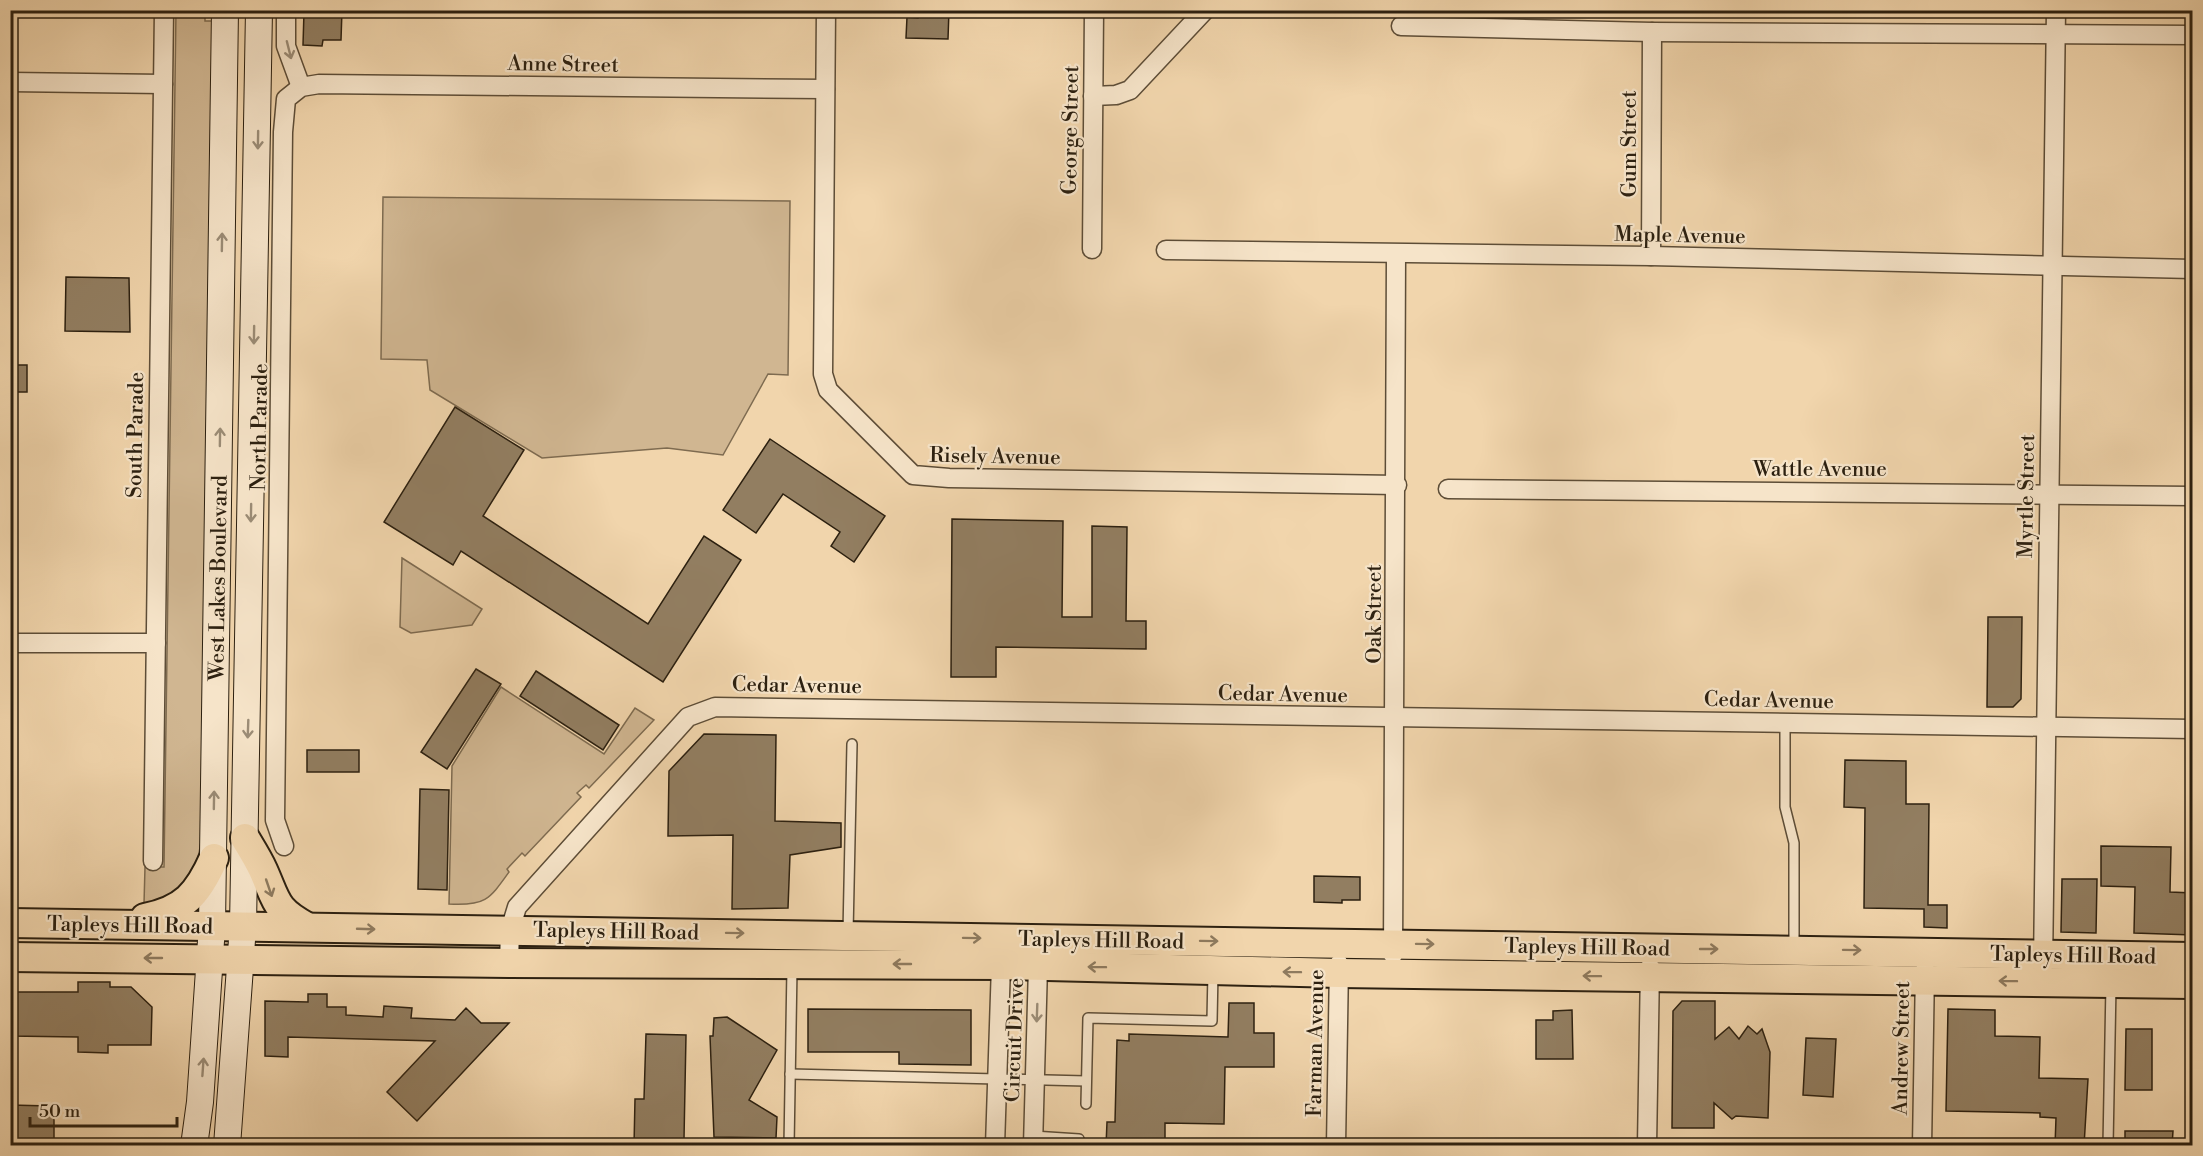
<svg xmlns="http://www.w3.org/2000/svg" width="2203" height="1156" font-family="'Libre Bodoni',serif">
  <rect width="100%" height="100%" fill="#f1d5ac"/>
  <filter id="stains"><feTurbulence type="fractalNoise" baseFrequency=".00333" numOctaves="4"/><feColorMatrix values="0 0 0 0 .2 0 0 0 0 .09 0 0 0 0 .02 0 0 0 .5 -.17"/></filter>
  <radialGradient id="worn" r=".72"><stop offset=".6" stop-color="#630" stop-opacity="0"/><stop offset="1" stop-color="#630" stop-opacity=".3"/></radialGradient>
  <g fill="#d0b691" stroke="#7e6b50" stroke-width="1.5">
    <path d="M176,11h29v10h8l-11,815c-7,45 -14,55 -58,68l1,-37h19z"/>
    <path d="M383,197l407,4 -2,174 -20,-1 -45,81 -56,-7 -125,10 -112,-68 -3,-30 -46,-1z"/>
    <path d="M402,558l80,51 -10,16 -61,8 -11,-6z"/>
    <path d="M501,687l103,67 31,-46 19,12 -65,68 -3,-3 -9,8 4,4 -56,59 -3,-3 -15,16 2,3c-20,28 -24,34 -60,32l3,-138z"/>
  </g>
  <g fill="#927e61" stroke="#2c2010" stroke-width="1.5">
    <path d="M323,10h19l-1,30h-18l-1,6 -19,-1 1,-33z"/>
    <path d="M923,10h26l-1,29 -42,-1 1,-21 11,1z"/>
    <path d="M66,277l63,1 1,54 -65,-1z"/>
    <rect x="10" y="365" width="17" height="27"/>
    <path d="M455,407l69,43 -41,66 165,108 56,-88 37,24 -78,122 -202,-131 -8,14 -69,-43z"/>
    <path d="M770,439l115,77 -31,46 -23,-16 9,-14 -57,-38 -27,39 -33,-23z"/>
    <path d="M952,519l111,2 -1,96h30v-91l35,1 -1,94h20v28l-150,-2v30h-45z"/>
    <path d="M1988,617h34l-1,82 -8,8h-26z"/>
    <path d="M476,669l25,15 -54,85 -26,-17z"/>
    <path d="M536,671l83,54 -16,25 -83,-54z"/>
    <path d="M704,734l72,1 -1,86 66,2v24l-51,8 -2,53 -56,1 1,-74 -65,1 1,-65z"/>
    <rect x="307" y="750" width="52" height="22"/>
    <path d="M1845,760l61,1v43h23l-1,101h19v23l-23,-1v-18l-60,-1 1,-100 -21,-1z"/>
    <path d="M420,789l29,1 -2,100 -29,-1z"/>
    <path d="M2101,846l70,1 -1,45 23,1v42l-59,-2 1,-46 -34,-1z"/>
    <path d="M1314,876l46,1v23h-18v3l-28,-1z"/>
    <path d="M2062,879h35l-1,54 -35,-1z"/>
    <path d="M78,982h32v5h21l21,20 -1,38h-43v8l-30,-1v-15l-68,-1v-41h4v-3h64z"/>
    <path d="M308,994h19v13h19v8l37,2 1,-11 28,2 -1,10 44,2 11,-12 15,15h28l-92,98 -30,-29 48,-51 -147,-4v20l-23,-1v-55l43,1z"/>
    <path d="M1682,1001h33v38l14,-12 10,12 9,-13 9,8 5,-5 8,23 -2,66 -32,-2 -4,3 -18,-16v25h-42l1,-117z"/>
    <path d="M1229,1003h25v30h20v34h-49l-1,57 -59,-1v23h-59l1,-24h8l2,-82 12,1v-7l99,3z"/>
    <path d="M808,1009l163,1v55l-72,-1v-12h-91z"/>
    <path d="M1948,1009l47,1v26l45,1 -1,41 49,1 -4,67h-29l1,-28 -16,-1v-4l-94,-2z"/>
    <path d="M1572,1010l1,49h-37v-39h17v-9z"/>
    <path d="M727,1017l50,33 -28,50 28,17 -1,21 -62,-1 -4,-101h3l1,-18z"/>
    <path d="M2126,1029h26v61h-27z"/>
    <path d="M646,1034l40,1 -2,104 -7,7h-43l1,-47h9z"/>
    <path d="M1806,1038l30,1 -3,58 -30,-2z"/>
    <path d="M10,1105l39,1v8h5v32h-44z"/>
    <path d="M2125,1131h48l-1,15h-47z"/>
  </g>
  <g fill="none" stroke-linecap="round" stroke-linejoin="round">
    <defs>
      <g id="service">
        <path d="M1785,723v84l9,36v104"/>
        <path d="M848,933l4,-189"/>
        <path d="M790,1074l296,7"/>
        <path d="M1086,1104l2,-86 124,3 1,-49"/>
        <path d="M1033,1136l46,3v7"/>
        <path d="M789,1146l3,-178"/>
        <path d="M2108,1146l3,-161"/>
      </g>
      <g id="minor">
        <path d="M286,10v36l15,41"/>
        <path d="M826,10l-3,364 5,16 85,85 36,3 448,7"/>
        <path d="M1401,26l251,6 540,3"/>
        <path d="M10,82l153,2"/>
        <path d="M1093,96l23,-1 14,-5 75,-80"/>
        <path d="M1092,249l2,-239"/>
        <path d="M1166,250l485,6 541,13"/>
        <path d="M1651,256l1,-224"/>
        <path d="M1448,489l744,7"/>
        <path d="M10,643h146"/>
        <path d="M284,846l-9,-26 8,-688 3,-33 15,-12 18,-3 506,5"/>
        <path d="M153,861l11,-851"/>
        <path d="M1393,955l3,-700"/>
        <path d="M1033,957l5,9 -5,180"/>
        <path d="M509,963l1,-33 7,-23 171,-190 27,-10 1477,22"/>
        <path d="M2043,966l13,-956"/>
        <path d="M995,1146l6,-181 5,-7"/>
        <path d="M1336,1146l3,-182"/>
        <path d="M1647,1146l3,-179"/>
        <path d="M1922,1146l3,-176"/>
      </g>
      <g id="secondary">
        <path d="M194,1146l6,-44 12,-176 13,-916"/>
        <path d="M227,1146l16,-220 16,-916"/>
      </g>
      <g id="primary">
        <path d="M245,838c6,10 13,21 18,32 14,31 11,39 44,57"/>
        <path d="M145,918c39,-8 53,-24 69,-60"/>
        <path d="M10,923l2182,34"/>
        <path d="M10,957l499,6 492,2 338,8 853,11"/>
      </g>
    </defs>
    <use href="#service" stroke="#5d4d37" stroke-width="12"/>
    <use href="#minor" stroke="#5d4d37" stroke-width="21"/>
    <use href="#secondary" stroke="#2c2010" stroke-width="28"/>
    <use href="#primary" stroke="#2c2010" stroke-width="32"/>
    <use href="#service" stroke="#f6e4c9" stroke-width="9"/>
    <use href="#minor" stroke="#f6e4c9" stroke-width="18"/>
    <use href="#secondary" stroke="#f6e4c9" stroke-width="26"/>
    <use href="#primary" stroke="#f1d5ac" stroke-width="28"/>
  </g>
  <defs><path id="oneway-shaft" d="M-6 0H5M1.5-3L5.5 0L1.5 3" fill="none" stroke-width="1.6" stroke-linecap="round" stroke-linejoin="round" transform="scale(1.5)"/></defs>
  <g stroke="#9b8c76">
    <use href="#oneway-shaft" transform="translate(289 50) rotate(76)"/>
    <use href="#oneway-shaft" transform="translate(258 140) rotate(91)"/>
    <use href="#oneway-shaft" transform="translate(222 242) rotate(-89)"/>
    <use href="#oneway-shaft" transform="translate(254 335) rotate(91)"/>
    <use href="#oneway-shaft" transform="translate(220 437) rotate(-89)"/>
    <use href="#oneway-shaft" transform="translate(251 513) rotate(91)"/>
    <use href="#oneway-shaft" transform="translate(248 729) rotate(92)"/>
    <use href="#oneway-shaft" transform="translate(214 800) rotate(-89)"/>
    <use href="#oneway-shaft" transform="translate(1037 1013) rotate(92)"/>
    <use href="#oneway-shaft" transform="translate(203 1067) rotate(-86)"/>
  </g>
  <g stroke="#8e7a5e">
    <use href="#oneway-shaft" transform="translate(269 888) rotate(71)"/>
    <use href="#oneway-shaft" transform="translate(366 929) rotate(2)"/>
    <use href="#oneway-shaft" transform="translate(735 933) rotate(1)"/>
    <use href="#oneway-shaft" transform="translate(972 938) rotate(1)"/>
    <use href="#oneway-shaft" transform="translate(1209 941) rotate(1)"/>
    <use href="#oneway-shaft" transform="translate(1425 944) rotate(1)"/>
    <use href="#oneway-shaft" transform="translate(1709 949)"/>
    <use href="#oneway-shaft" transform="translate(1852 950) rotate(1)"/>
    <use href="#oneway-shaft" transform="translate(153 958) rotate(-180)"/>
    <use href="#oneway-shaft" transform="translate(902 964) rotate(-180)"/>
    <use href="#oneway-shaft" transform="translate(1097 967) rotate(-179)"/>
    <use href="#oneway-shaft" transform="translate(1292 972) rotate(-179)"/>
    <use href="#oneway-shaft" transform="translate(1592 976) rotate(-179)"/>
    <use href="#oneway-shaft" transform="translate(2008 981) rotate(-179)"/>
  </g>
  <g text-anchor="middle" stroke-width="4.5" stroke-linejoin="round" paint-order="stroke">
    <g font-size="21" fill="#2c2010" stroke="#f6e4c9">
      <text transform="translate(563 64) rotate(1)" y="7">Anne Street</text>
      <text transform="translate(1070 130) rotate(-89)" y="7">George Street</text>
      <text transform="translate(1629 144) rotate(-90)" y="7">Gum Street</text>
      <text transform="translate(1680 235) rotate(1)" y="7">Maple Avenue</text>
      <text transform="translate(259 427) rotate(-89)" y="7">North Parade</text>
      <text transform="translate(135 435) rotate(-89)" y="7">South Parade</text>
      <text transform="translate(995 456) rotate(1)" y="7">Risely Avenue</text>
      <text x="1820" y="476">Wattle Avenue</text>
      <text transform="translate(2026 496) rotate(-89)" y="7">Myrtle Street</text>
      <text transform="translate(218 578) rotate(-89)" y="7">West Lakes Boulevard</text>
      <text transform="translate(1374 614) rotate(-90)" y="7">Oak Street</text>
      <text transform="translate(797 685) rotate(1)" y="7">Cedar Avenue</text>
      <text transform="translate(1283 694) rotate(1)" y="7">Cedar Avenue</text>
      <text transform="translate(1769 700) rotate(1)" y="7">Cedar Avenue</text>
      <text transform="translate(130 925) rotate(1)" y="7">Tapleys Hill Road</text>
      <text transform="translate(616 931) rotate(1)" y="7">Tapleys Hill Road</text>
      <text transform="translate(1101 940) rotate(1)" y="7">Tapleys Hill Road</text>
      <text transform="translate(1587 947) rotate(1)" y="7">Tapleys Hill Road</text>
      <text transform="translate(2073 955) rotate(1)" y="7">Tapleys Hill Road</text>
      <text transform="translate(1014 1040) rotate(-88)" y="7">Circuit Drive</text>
      <text transform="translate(1315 1043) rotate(-89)" y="7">Farman Avenue</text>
      <text transform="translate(1901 1048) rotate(-89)" y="7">Andrew Street</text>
    </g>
  </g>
  <rect width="2203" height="1156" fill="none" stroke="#f1d5ac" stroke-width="36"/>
  <rect x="12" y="12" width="2179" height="1132" fill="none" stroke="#2c2010" stroke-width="3"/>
  <rect x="18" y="18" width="2167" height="1120" fill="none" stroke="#2c2010" stroke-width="1.5"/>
  <path d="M30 1117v9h147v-9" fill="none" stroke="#2c2010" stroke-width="3"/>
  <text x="39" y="1117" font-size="18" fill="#2c2010" stroke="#f6e4c9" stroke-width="4.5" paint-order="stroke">50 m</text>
  <rect width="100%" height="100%" filter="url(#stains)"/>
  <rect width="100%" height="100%" fill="url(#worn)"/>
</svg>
